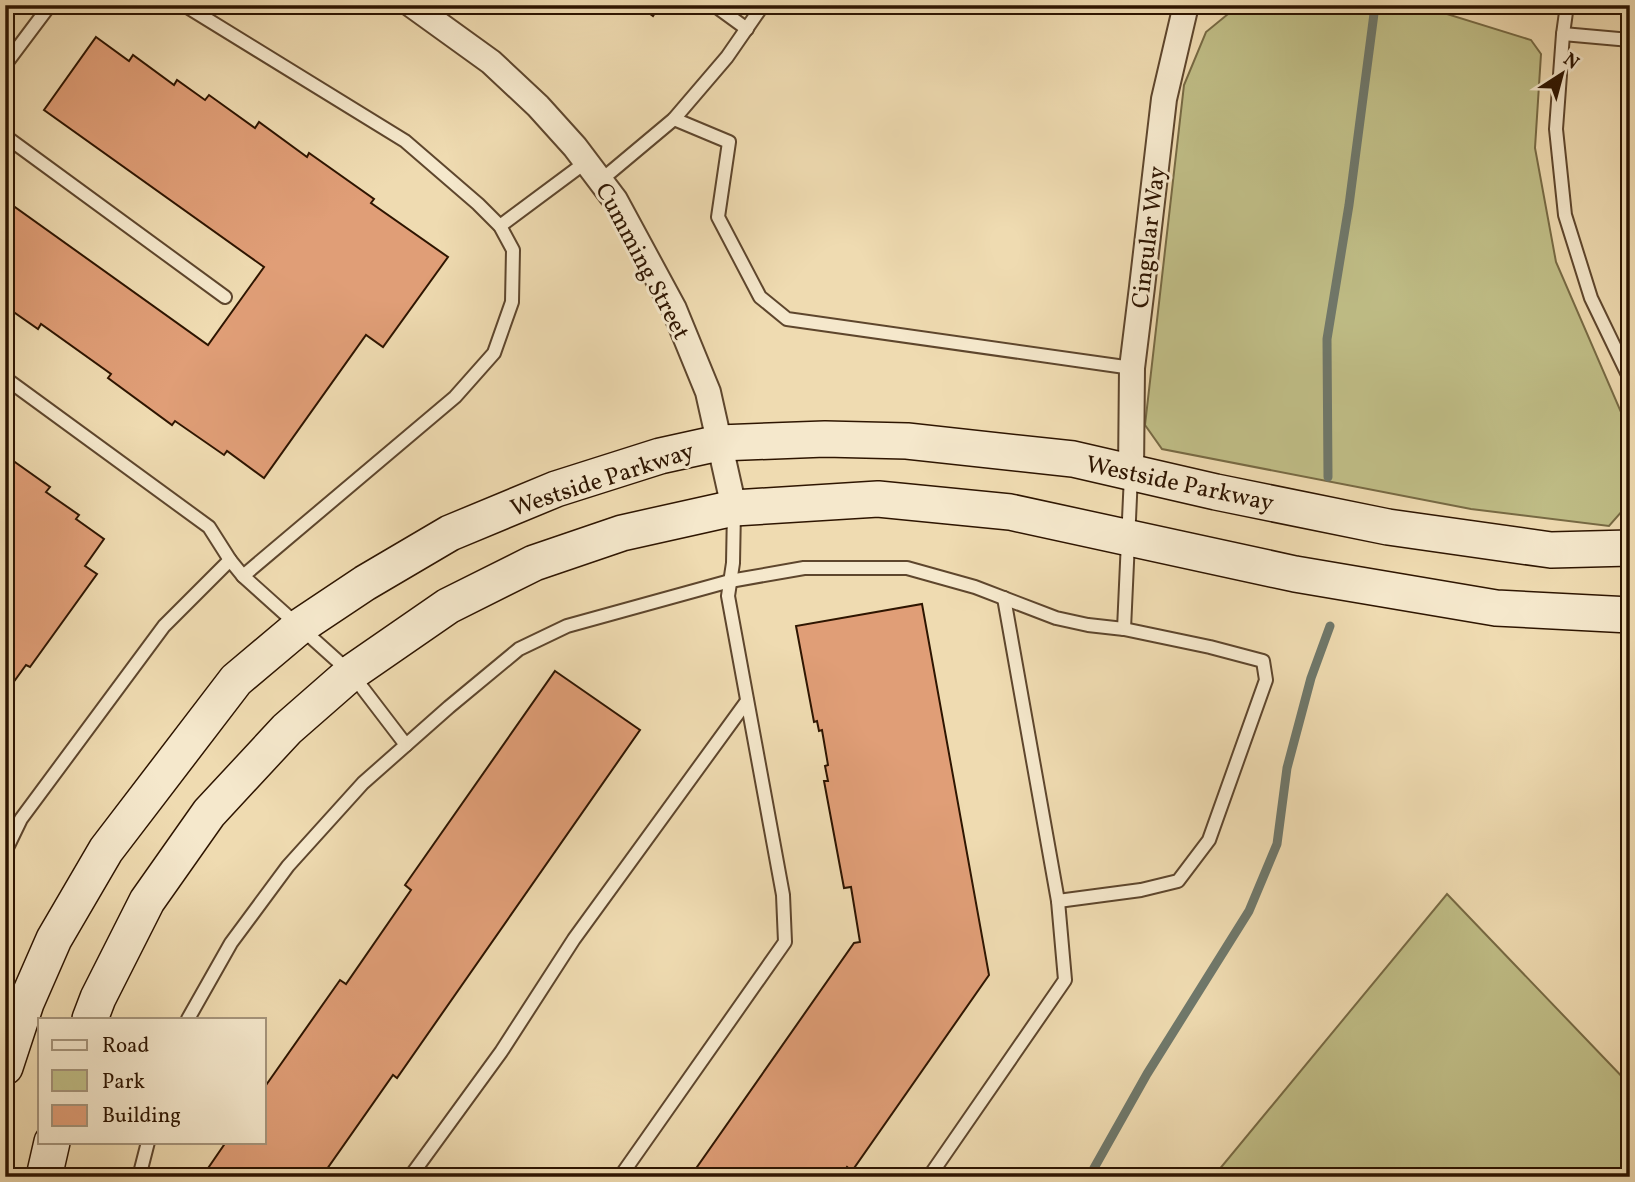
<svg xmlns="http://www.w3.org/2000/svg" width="1635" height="1182" font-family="Vollkorn,serif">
  <rect width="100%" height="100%" fill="#efdbb1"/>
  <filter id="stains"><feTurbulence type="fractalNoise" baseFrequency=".00286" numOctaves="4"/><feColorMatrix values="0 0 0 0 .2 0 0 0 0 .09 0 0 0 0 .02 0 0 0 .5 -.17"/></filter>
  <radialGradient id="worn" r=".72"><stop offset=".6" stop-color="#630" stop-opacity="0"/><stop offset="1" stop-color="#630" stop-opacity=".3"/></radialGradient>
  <g fill="#c0be87" stroke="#776a44" stroke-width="2">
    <path d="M1239,5h179l113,35 10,14 -6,94 21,114 65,150 9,31v59l-21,24 -138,-17 -309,-60 -17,-24 39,-340 22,-53z"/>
    <path d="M1447,894l183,191v92h-417z"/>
  </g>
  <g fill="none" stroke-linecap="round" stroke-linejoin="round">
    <g stroke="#6f786b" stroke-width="9">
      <path d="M1328,477l-1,-138 22,-134 26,-199"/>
      <path d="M1089,1177l58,-103 102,-163 28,-67 10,-76 24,-90 19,-52"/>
    </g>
  </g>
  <g fill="#e09e77" stroke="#2e1501" stroke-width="2">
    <path d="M638,5h22l-7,11z"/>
    <path d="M673,5h16l-5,8z"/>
    <path d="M96,37l33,24 4,-6 41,30 3,-5 28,20 4,-5 46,33 4,-6 48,35 2,-4 65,46 -3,4 77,54 -65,90 -17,-12 -102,143 -37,-27 -3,4 -49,-34 -3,4 -64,-47 3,-4 -70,-50 -3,5 -33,-23v-106l203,145 56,-78 -220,-157z"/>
    <path d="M5,455l45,32 -4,5 33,23 -3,4 28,20 -19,27 12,8 -67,93 -4,-2 -21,29z"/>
    <path d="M922,604l67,371 -137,196 -5,-4 -7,10h-150l164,-234 6,-1 -9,-55 -7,1 -20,-107h4l-3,-15 3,-1 -6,-35 -3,1 -2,-10 -3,1 -18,-96z"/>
    <path d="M555,671l85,59 -243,348 -4,-3 -66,94 5,3 -4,5h-126l24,-35h38v-54l76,-108 6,4 65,-94 -6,-5z"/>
  </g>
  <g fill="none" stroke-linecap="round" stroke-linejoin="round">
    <defs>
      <g id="service">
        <path d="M184,5l221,136 73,63 22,22 13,24 -1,52 -18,51 -39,44 -212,179"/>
        <path d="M714,5l33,24"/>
        <path d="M1567,5l-4,29 -7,95 9,86 26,83 39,81"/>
        <path d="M1563,34l67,6"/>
        <path d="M5,65l45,-60"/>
        <path d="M674,119l55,23 -11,75 42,80 27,22 345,49"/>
        <path d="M5,136l220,161"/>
        <path d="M600,181l74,-62 53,-62 36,-52"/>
        <path d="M500,226l86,-64"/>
        <path d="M5,378l204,149 21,33"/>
        <path d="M1124,629l7,-154"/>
        <path d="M5,852l16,-33 143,-193 66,-66 13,16 108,97 55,72"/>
        <path d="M188,1019l43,-76 57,-77 75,-83 86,-76 70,-58 48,-23 163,-45 74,-13h103l68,19 81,31 32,7 36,4 86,18 53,14 3,19 -57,160 -31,41 -37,9 -83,11"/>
        <path d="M139,1177l9,-35"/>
        <path d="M410,1177l91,-125 73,-113 173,-238"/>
        <path d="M620,1177l165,-235 -2,-47 -55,-299 5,-33 1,-53"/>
        <path d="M929,1177l136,-197 -7,-79 -54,-303"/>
      </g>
      <g id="minor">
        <path d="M412,5l79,57 47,44 37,41 40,53 59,109 34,83 26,116"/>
        <path d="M1131,472l1,-104 10,-81 22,-188 22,-94"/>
      </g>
      <g id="secondary">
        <path d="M90,1019l8,-21 49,-97 62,-88 78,-84 64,-56 97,-67 86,-43 88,-30 112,-25 144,-9 132,13 285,62 201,34 134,7"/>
        <path d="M5,1067l21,-64 28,-64 52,-89 130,-170 63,-53 66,-44 85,-50 106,-44 104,-33 59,-13 106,-4 82,2 166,18 143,33 172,35 163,23 79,-2"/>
        <path d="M44,1177l8,-35"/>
      </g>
    </defs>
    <use href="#service" stroke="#5e462d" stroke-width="16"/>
    <use href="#minor" stroke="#5e462d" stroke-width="28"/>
    <use href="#secondary" stroke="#2e1501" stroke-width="38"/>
    <use href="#service" stroke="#f5e8cc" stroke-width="12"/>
    <use href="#minor" stroke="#f5e8cc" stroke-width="24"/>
    <use href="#secondary" stroke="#f5e8cc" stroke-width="35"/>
  </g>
  <g text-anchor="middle" stroke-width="6" stroke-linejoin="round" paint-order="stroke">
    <g font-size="24" fill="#2e1501" stroke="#f5e8cc">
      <text transform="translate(1148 237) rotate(-83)" y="8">Cingular Way</text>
      <text transform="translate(643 261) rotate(62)" y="8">Cumming Street</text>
      <text transform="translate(602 479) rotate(-18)" y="8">Westside Parkway</text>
      <text transform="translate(1180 483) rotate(12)" y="8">Westside Parkway</text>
    </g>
  </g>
  <rect width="1635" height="1182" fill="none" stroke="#efdbb1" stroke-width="28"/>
  <rect x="7" y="7" width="1621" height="1168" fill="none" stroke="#2e1501" stroke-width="3.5"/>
  <rect x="14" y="14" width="1607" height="1154" fill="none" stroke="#2e1501" stroke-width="2"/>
  <rect x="38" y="1018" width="228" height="126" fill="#f5e8cc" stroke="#a5947b" stroke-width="2"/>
  <rect x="52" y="1040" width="35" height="10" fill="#f5e8cc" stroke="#a5947b" stroke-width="2"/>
  <text x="102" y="1052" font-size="21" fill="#2e1501">Road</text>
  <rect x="52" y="1070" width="35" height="21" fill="#c0be87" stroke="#a5947b" stroke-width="2"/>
  <text x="102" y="1088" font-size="21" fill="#2e1501">Park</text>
  <rect x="52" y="1105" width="35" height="21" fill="#e09e77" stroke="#a5947b" stroke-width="2"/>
  <text x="102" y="1122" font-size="21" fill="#2e1501">Building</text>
  <g transform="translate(1562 74) rotate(36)" stroke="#f5e8cc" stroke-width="5" paint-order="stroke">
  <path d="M0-5L12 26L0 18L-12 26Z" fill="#2e1501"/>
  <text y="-10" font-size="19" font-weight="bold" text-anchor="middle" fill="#2e1501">N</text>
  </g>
  <rect width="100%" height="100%" filter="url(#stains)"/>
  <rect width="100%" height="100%" fill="url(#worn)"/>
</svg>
